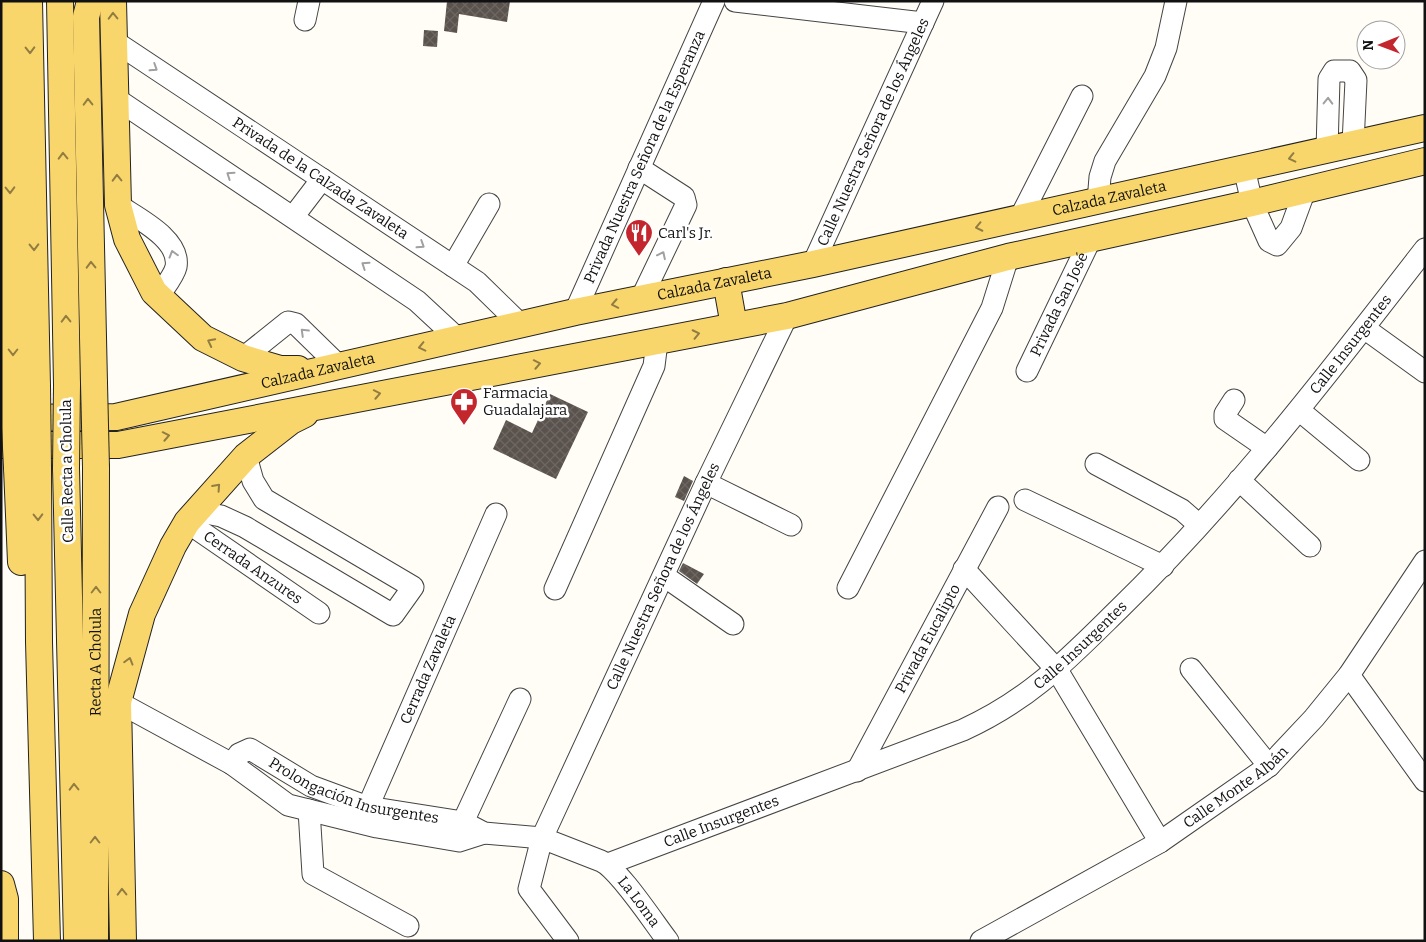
<svg xmlns="http://www.w3.org/2000/svg" width="1426" height="942" font-family="Bitter,serif">
  <defs>
    <pattern id="building-cross-hatch" width="8" height="8" patternUnits="userSpaceOnUse" patternTransform="scale(1.25)"><rect width="8" height="8" fill="#5a524d"/><path d="M0 0l8 8M0 8l8-8" fill="none" stroke="#6d6662"/></pattern>
  </defs>
  <rect width="100%" height="100%" fill="#fffdf5"/>
  <g fill="url(#building-cross-hatch)">
    <path d="M447,1h63l-3,21 -48,-8 -2,19 -13,-2z"/>
    <path d="M424,30l14,1 -1,16 -14,-1z"/>
    <path d="M550,394l38,18 -32,67 -63,-30 13,-29 26,13z"/>
    <path d="M684,476l9,5 -9,20 -9,-4z"/>
    <path d="M683,563l21,11 -7,10 -18,-13z"/>
  </g>
  <g fill="none" stroke-linecap="round" stroke-linejoin="round">
    <defs>
      <g id="minor">
        <path d="M735,1l188,22"/>
        <path d="M305,20l4,-19"/>
        <path id="s1" d="M114,41l363,241 43,42"/>
        <path d="M115,98l302,203 41,38"/>
        <path d="M1327,150l2,-71 5,-8h16l6,9 -3,64"/>
        <path d="M639,168l45,29 2,8 -45,94"/>
        <path d="M1244,168l8,35 17,38 8,4 14,-17 14,-38"/>
        <path d="M1098,202l2,-25 5,-16 50,-85 11,-28 10,-47"/>
        <path d="M118,205c19,13 63,34 58,62 -2,9 -13,22 -18,30"/>
        <path d="M293,217l29,-38"/>
        <path d="M1020,218l62,-122"/>
        <path id="s2" d="M813,264l120,-263"/>
        <path d="M453,266l36,-62"/>
        <path id="s3" d="M575,312l139,-311"/>
        <path d="M1364,328l61,44"/>
        <path d="M243,358l45,-36 8,2 43,42"/>
        <path id="s4" d="M1027,371l64,-133"/>
        <path d="M1234,400l-9,14v5l42,29"/>
        <path d="M1300,411l59,49"/>
        <path d="M1096,464l86,46 17,15"/>
        <path d="M1239,480l71,66"/>
        <path d="M706,483l85,42"/>
        <path d="M1025,500l138,66"/>
        <path d="M196,511l25,5 24,11 148,88 20,-28 -149,-88 -11,-18 -7,-25"/>
        <path id="s5" d="M187,522l132,91"/>
        <path d="M964,569l93,101 103,172"/>
        <path d="M664,576l69,48"/>
        <path d="M848,588l144,-280 16,-51"/>
        <path d="M555,589l99,-223 3,-24"/>
        <path d="M1191,669l78,97"/>
        <path d="M1349,675l76,106"/>
        <path d="M118,702l114,62 56,41 89,22 82,14 25,-8"/>
        <path id="s6" d="M232,764l7,-10 11,-5 61,37 57,21 95,15 21,11 58,5 59,23c18,8 53,62 67,80"/>
        <path id="s7" d="M857,771l141,-264"/>
        <path d="M309,810l4,64 95,52"/>
        <path id="s8" d="M363,818l133,-304"/>
        <path d="M463,822l57,-123"/>
        <path id="s9" d="M608,864l355,-134c68,-31 105,-71 157,-122 113,-110 209,-235 305,-359"/>
        <path id="s10" d="M568,941l-39,-52 13,-51 164,-355 81,-167"/>
        <path id="s11" d="M981,941l179,-99 109,-76 45,-48 35,-43 76,-114"/>
      </g>
      <g id="major">
        <path d="M6,1l7,386"/>
        <path d="M29,1l8,385"/>
        <path d="M60,1l7,384"/>
        <path d="M90,1l-4,16 8,366"/>
        <path d="M113,1l5,204 9,34 27,53 49,46 40,20 37,11h18"/>
        <path d="M726,281l8,45"/>
        <path id="s12" d="M1,418l115,-1 459,-105 238,-48 612,-136"/>
        <path d="M1,445h117l669,-129 221,-59 244,-54 173,-42"/>
        <path d="M17,468l4,94"/>
        <path d="M38,468l1,174 8,299"/>
        <path d="M66,468l11,473"/>
        <path d="M1,884l4,15v42"/>
        <path id="s13" d="M95,941l1,-473"/>
        <path d="M123,941l-5,-239 24,-88 31,-68 14,-24 59,-66 45,-35 14,-7"/>
      </g>
    </defs>
    <use href="#minor" stroke="#444" stroke-width="23"/>
    <use href="#major" stroke="#222" stroke-width="28"/>
    <use href="#minor" stroke="#fff" stroke-width="21"/>
    <use href="#major" stroke="#f9d66b" stroke-width="26"/>
    <defs>
      <g id="major-bridge">
        <path d="M94,383l2,85"/>
        <path d="M37,386l1,82"/>
        <path d="M13,387l4,81"/>
        <path d="M66,468l1,-83"/>
      </g>
    </defs>
    <use href="#major-bridge" stroke="#222" stroke-width="28" stroke-linecap="butt"/>
    <use href="#major-bridge" stroke="#f9d66b" stroke-width="26"/>
  </g>
  <defs><path id="oneway-chevron" d="M-2-3.5L2.5 0L-2 3.5" fill="none" stroke-width="1.6" stroke-linecap="round" stroke-linejoin="round" transform="scale(1.25)"/></defs>
  <g stroke="#917d42">
    <use href="#oneway-chevron" transform="translate(113 16) rotate(-91)"/>
    <use href="#oneway-chevron" transform="translate(30 50) rotate(89)"/>
    <use href="#oneway-chevron" transform="translate(88 102) rotate(-91)"/>
    <use href="#oneway-chevron" transform="translate(63 156) rotate(-91)"/>
    <use href="#oneway-chevron" transform="translate(1292 158) rotate(167)"/>
    <use href="#oneway-chevron" transform="translate(117 178) rotate(-91)"/>
    <use href="#oneway-chevron" transform="translate(10 190) rotate(89)"/>
    <use href="#oneway-chevron" transform="translate(979 227) rotate(168)"/>
    <use href="#oneway-chevron" transform="translate(34 247) rotate(89)"/>
    <use href="#oneway-chevron" transform="translate(91 265) rotate(-91)"/>
    <use href="#oneway-chevron" transform="translate(615 304) rotate(169)"/>
    <use href="#oneway-chevron" transform="translate(66 319) rotate(-91)"/>
    <use href="#oneway-chevron" transform="translate(696 334) rotate(-12)"/>
    <use href="#oneway-chevron" transform="translate(211 342) rotate(-153)"/>
    <use href="#oneway-chevron" transform="translate(422 347) rotate(167)"/>
    <use href="#oneway-chevron" transform="translate(13 352) rotate(90)"/>
    <use href="#oneway-chevron" transform="translate(537 364) rotate(-11)"/>
    <use href="#oneway-chevron" transform="translate(377 394) rotate(-11)"/>
    <use href="#oneway-chevron" transform="translate(166 436) rotate(-11)"/>
    <use href="#oneway-chevron" transform="translate(217 487) rotate(-48)"/>
    <use href="#oneway-chevron" transform="translate(38 517) rotate(89)"/>
    <use href="#oneway-chevron" transform="translate(96 590) rotate(-90)"/>
    <use href="#oneway-chevron" transform="translate(129 661) rotate(-74)"/>
    <use href="#oneway-chevron" transform="translate(74 787) rotate(-91)"/>
    <use href="#oneway-chevron" transform="translate(95 840) rotate(-90)"/>
    <use href="#oneway-chevron" transform="translate(122 892) rotate(-91)"/>
  </g>
  <g stroke="#a0a0a0">
    <use href="#oneway-chevron" transform="translate(154 68) rotate(33)"/>
    <use href="#oneway-chevron" transform="translate(1328 101) rotate(-89)"/>
    <use href="#oneway-chevron" transform="translate(230 175) rotate(-146)"/>
    <use href="#oneway-chevron" transform="translate(421 245) rotate(33)"/>
    <use href="#oneway-chevron" transform="translate(173 254) rotate(-106)"/>
    <use href="#oneway-chevron" transform="translate(662 255) rotate(-64)"/>
    <use href="#oneway-chevron" transform="translate(365 265) rotate(-146)"/>
    <use href="#oneway-chevron" transform="translate(304 332) rotate(-136)"/>
  </g>
  <defs>
    <symbol id="restaurant-pin" viewBox="-11 -11 22 30"><path d="M0 17L-7.5 6A9.5 9.5 0 1 1 7.5 6Z" fill="#c4262e" stroke="#fff"/><path d="M-5-6h1v4h1v-4h1v4h1v-4h1v5L-1.5 .5V6h-2V.5L-5-1ZM5-6V6H3V1.5H1.5Q1.5-4 5-6Z" fill="#fff"/></symbol>
    <symbol id="pharmacy-pin" viewBox="-11 -11 22 30"><path d="M0 17L-7.5 6A9.5 9.5 0 1 1 7.5 6Z" fill="#c4262e" stroke="#fff"/><path d="M-2-6h4v4h4v4h-4v4h-4v-4h-4v-4h4Z" fill="#fff"/></symbol>
  </defs>
  <g fill-rule="evenodd">
    <use href="#restaurant-pin" x="623" y="217" width="32" height="43"/>
    <use href="#pharmacy-pin" x="448" y="386" width="32" height="43"/>
  </g>
  <g text-anchor="middle" stroke-width="5" stroke-linejoin="round" paint-order="stroke">
    <g font-size="15" fill="#111" stroke="#fff">
      <text dy="5" stroke="none"><textPath href="#s2" startOffset="145">Calle Nuestra Señora de los Ángeles</textPath></text>
      <text dy="5" stroke="none"><textPath href="#s3" startOffset="170">Privada Nuestra Señora de la Esperanza</textPath></text>
      <text dy="5" stroke="none"><textPath href="#s1" startOffset="248">Privada de la Calzada Zavaleta</textPath></text>
      <text dy="5" stroke="none"><textPath href="#s12" startOffset="1132">Calzada Zavaleta</textPath></text>
      <text dy="5" stroke="none"><textPath href="#s12" startOffset="728">Calzada Zavaleta</textPath></text>
      <text dy="5" stroke="none"><textPath href="#s4" startOffset="74">Privada San José</textPath></text>
      <text dy="5" stroke="none"><textPath href="#s9" startOffset="930">Calle Insurgentes</textPath></text>
      <text dy="5" stroke="none"><textPath href="#s12" startOffset="322">Calzada Zavaleta</textPath></text>
      <text transform="translate(67 471) rotate(-91)" y="5">Calle Recta a Cholula</text>
      <text dy="5" stroke="none"><textPath href="#s5" startOffset="80">Cerrada Anzures</textPath></text>
      <text dy="5" stroke="none"><textPath href="#s10" startOffset="406">Calle Nuestra Señora de los Ángeles</textPath></text>
      <text dy="5" stroke="none"><textPath href="#s7" startOffset="150">Privada Eucalipto</textPath></text>
      <text dy="5" stroke="none"><textPath href="#s9" startOffset="525">Calle Insurgentes</textPath></text>
      <text dy="5" stroke="none"><textPath href="#s13" startOffset="279">Recta A Cholula</textPath></text>
      <text dy="5" stroke="none"><textPath href="#s8" startOffset="162">Cerrada Zavaleta</textPath></text>
      <text dy="5" stroke="none"><textPath href="#s11" startOffset="298">Calle Monte Albán</textPath></text>
      <text dy="5" stroke="none"><textPath href="#s6" startOffset="138">Prolongación Insurgentes</textPath></text>
      <text dy="5" stroke="none"><textPath href="#s9" startOffset="121">Calle Insurgentes</textPath></text>
      <text dy="5" stroke="none"><textPath href="#s6" startOffset="454">La Loma</textPath></text>
    </g>
    <g font-size="15" fill="#111" stroke="#fff" text-anchor="start">
      <text x="658" y="238">Carl's Jr.</text>
      <text x="483" y="398">Farmacia<tspan x="483" dy="17">Guadalajara</tspan></text>
    </g>
  </g>
  <rect width="1426" height="942" fill="none" stroke="#111111" stroke-width="5"/>
  <g transform="translate(1381 45) rotate(269)"><circle r="24" fill="#ffffff" stroke="#a0a0a0"/>
  <path d="M0-4L9 19L0 12L-9 19Z" fill="#c4262e"/>
  <text y="-8" font-size="14" font-weight="bold" text-anchor="middle" fill="#111111">N</text>
  </g>
</svg>
